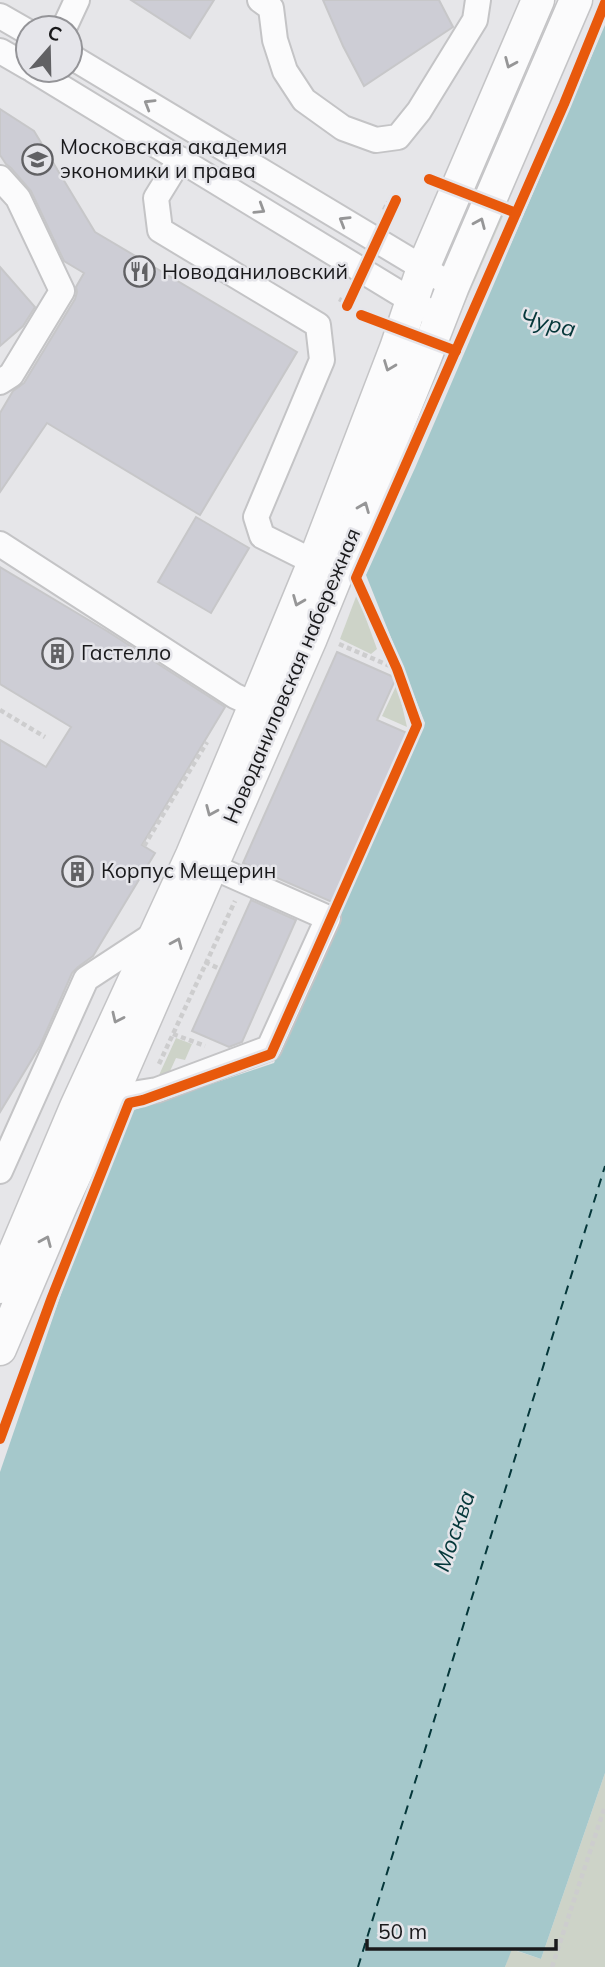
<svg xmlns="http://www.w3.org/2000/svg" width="605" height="1967" font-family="Mulish,sans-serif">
  <rect width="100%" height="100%" fill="#e6e6e9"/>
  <g fill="#cdd3c8">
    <path d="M497,213l6,3 -55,126z"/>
    <path d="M357,594l20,55 -6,5 -31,-15z"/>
    <path d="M397,684l10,43 -25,-11z"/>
    <path d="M176,1038l16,6 -7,16 -9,-2 -11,24 -11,4z"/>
    <path d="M605,1773v194h-100l6,-18 30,10z"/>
  </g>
  <path fill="#a5c8cb" d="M605,25v1748l-64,186 -29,-10 -7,18h-505v-495l61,-178 67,-182 146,-49 151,-340 -59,-148 49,-107z"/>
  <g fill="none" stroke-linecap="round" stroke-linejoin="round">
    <path stroke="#05373a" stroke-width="2" stroke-dasharray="9 7" stroke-linecap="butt" d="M358,1967l247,-801"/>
  </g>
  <g fill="#cdcdd5" stroke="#c7c7c9" stroke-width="2">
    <path d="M131,0h83l-24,38z"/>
    <path d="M323,0h116l14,27 -89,59 -21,-40z"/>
    <path d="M0,109l34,22 61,101 202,120 -97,163 -153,-92 -47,69v-79l13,-22 11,-8 51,-84 2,-7 -1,-5 8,-14 -20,-12 -33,-70 -20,-23 -5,-4 -6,-9z"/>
    <path d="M0,267l35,40 -12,19 -23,20z"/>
    <path d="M196,517l53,31 -38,65 -53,-31z"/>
    <path d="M0,567l107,64 118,76 -83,138 13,8 -62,103 -15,11 -6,6 -32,73 -40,66v-372l46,27 25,-40 -71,-43z"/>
    <path d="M337,652l59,26 -19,42 30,13 -75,169 -89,-39z"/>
    <path d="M251,900l45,20 -54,122 -13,5 -37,-16z"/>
  </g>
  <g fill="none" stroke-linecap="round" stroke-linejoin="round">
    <defs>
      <g id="minor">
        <path d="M260,0l11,8 4,32 10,31 19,29 39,28 33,12 22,-3 21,-26 56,-91 3,-20"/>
        <path d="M0,16l28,16"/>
        <path d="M64,28l13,-28"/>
        <path d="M0,51l28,16"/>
        <path d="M70,56l383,230"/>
        <path d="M33,70l394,240"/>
        <path d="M180,159l-24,39 4,32 158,95 4,35 -66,157 6,19 52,26"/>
        <path d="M0,178l18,20 44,93 -51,84 -11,7"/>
        <path d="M0,544l235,152 20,9"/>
        <path d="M115,1088l17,6 25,-4 112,-42 59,-130 -117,-52"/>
        <path d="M0,1171l86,-192 70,-46"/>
      </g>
      <g id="major">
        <path d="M0,1287l76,-180 116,-252 63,-150 59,-143 82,-214 27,-80 115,-268"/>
        <path d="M0,1349l63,-148 52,-113 196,-450 114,-280 28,-72 123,-286"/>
      </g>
    </defs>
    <use href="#minor" stroke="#c4c4c6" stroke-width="28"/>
    <use href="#major" stroke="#c4c4c6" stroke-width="35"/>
    <g stroke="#cdcdce" stroke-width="4.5" stroke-dasharray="5 3.5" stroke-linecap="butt">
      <path d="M384,210l4,-8"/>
      <path d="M340,302l2,-4"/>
      <path d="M339,644l58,25"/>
      <path d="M0,710l45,27"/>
      <path d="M144,846l63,-104"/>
      <path d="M205,962l15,7"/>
      <path d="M173,1034l32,12"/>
      <path d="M159,1064l76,-163"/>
      <path d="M552,1967l53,-161"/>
    </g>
    <use href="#minor" stroke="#fbfbfc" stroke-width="24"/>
    <use href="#major" stroke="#fbfbfc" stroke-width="32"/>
    <defs>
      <g id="cycleway">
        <path d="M429,179l87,34"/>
        <path d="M347,306l49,-106"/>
        <path d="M361,315l95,36"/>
        <path d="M0,1439l52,-142 77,-194 14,-3 128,-46 146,-329 -20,-56 -41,-91 208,-474 41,-101"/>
      </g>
    </defs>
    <use href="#cycleway" stroke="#e5e5ea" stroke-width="15"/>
    <use href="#cycleway" stroke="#e8590c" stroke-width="10"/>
  </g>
  <defs><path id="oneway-chevron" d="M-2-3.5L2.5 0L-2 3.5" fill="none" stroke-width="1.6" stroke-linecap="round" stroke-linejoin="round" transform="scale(1.75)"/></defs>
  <g stroke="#969697">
    <use href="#oneway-chevron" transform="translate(510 63) rotate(113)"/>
    <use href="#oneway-chevron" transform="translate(149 104) rotate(-149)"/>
    <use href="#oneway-chevron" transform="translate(260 209) rotate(32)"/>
    <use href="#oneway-chevron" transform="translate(344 221) rotate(-149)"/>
    <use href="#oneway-chevron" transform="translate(480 223) rotate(-67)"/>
    <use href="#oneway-chevron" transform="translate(389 366) rotate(111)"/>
    <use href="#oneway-chevron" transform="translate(364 507) rotate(-68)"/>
    <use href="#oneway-chevron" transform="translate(298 601) rotate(112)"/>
    <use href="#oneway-chevron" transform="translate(211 811) rotate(113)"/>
    <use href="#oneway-chevron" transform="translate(177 943) rotate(-66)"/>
    <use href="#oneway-chevron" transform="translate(117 1018) rotate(115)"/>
    <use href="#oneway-chevron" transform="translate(46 1241) rotate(-67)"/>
  </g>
  <defs>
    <symbol id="university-ring" viewBox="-11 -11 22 22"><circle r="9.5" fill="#e5e5ea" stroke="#616164" stroke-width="1.5"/><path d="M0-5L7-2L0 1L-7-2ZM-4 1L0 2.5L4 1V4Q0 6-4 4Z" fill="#616164"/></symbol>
    <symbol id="restaurant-ring" viewBox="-11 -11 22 22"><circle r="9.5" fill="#e5e5ea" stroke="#616164" stroke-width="1.5"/><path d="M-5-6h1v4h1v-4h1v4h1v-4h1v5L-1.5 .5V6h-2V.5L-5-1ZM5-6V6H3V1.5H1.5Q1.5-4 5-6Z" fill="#616164"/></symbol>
    <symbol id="building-ring" viewBox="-11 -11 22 22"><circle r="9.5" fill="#e5e5ea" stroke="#616164" stroke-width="1.5"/><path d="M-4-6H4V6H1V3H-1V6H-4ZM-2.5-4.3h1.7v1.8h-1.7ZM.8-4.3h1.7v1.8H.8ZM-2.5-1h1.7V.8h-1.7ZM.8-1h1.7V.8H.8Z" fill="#616164"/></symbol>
  </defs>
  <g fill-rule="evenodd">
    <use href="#university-ring" x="20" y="142" width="35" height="35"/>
    <use href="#restaurant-ring" x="122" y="254" width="35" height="35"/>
    <use href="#building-ring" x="40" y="636" width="35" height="35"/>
    <use href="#building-ring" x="60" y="854" width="35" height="35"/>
  </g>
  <g text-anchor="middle" stroke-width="5" stroke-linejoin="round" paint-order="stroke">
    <g font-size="21" fill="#1a1a1c" stroke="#e5e5ea" text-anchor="start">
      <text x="60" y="154">Московская академия<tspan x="60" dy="24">экономики и права</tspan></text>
      <text x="162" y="279">Новоданиловский</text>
      <text x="81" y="660">Гастелло</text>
      <text x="101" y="878">Корпус Мещерин</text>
    </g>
    <g font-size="21" fill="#1a1a1c" stroke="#e5e5ea">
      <text transform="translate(292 676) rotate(-67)" y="7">Новоданиловская набережная</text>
    </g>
    <g font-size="23" font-style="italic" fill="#05373a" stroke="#e5e5ea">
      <text transform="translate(548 323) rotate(13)" y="8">Чура</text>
      <text transform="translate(454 1531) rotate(-71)" y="8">Москва</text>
    </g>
  </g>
  <g transform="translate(49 49) rotate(20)"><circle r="33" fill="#e5e5ea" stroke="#949498" stroke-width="2"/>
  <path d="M0-5L12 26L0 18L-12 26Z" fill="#616164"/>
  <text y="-10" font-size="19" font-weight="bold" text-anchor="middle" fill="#1a1a1c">С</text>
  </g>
  <path d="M367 1939v10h189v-10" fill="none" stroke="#1a1a1c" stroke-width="3.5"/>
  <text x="378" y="1939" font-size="21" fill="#1a1a1c" stroke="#e5e5ea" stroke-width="5" paint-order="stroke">50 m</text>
</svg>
